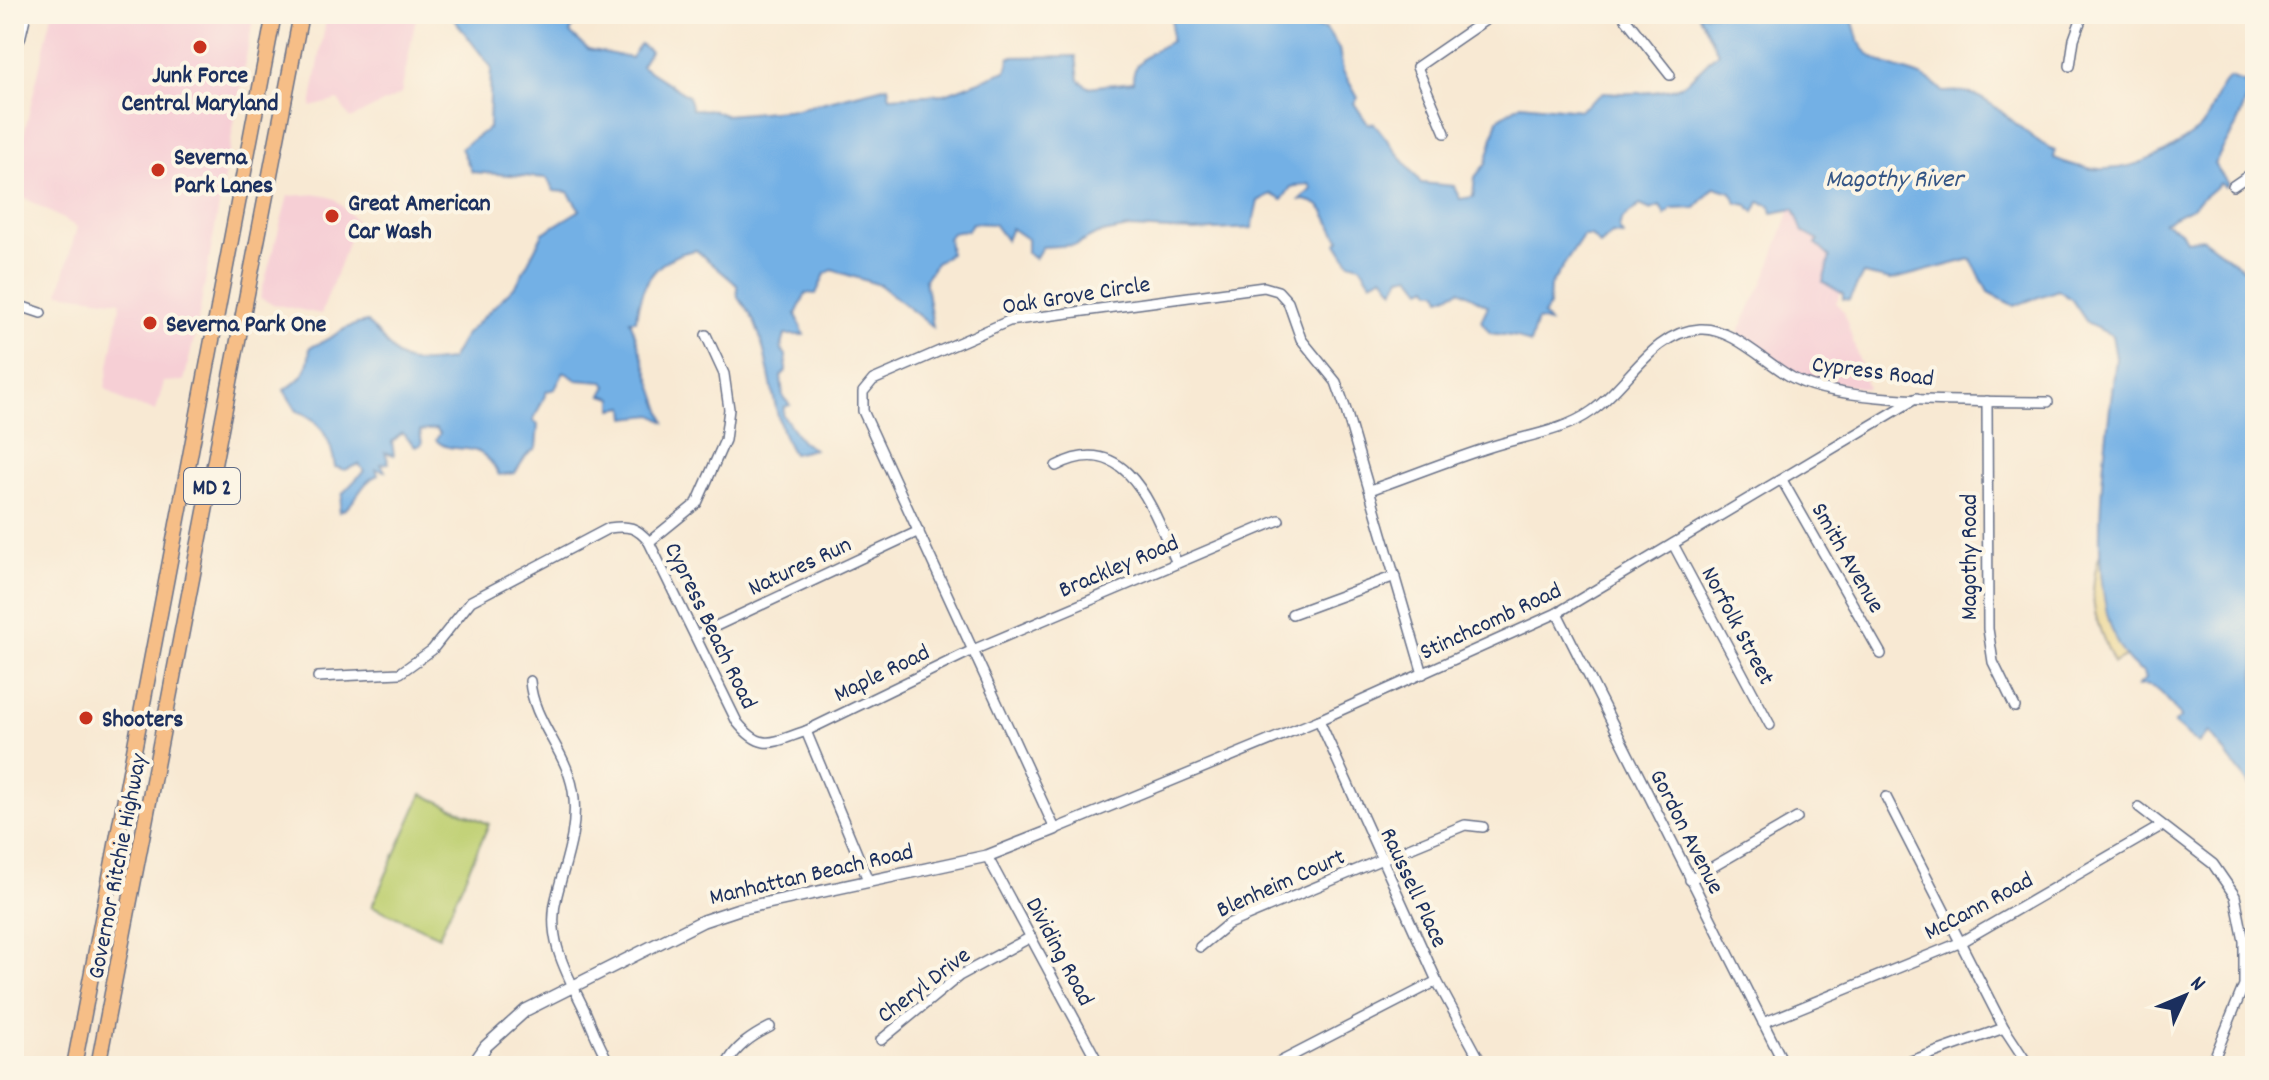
<svg xmlns="http://www.w3.org/2000/svg" width="2269" height="1080" font-family="Dekko,sans-serif">
  <rect width="100%" height="100%" fill="#fcf5e5"/>
  <filter id="ink" filterUnits="userSpaceOnUse"><feTurbulence type="fractalNoise" baseFrequency=".0125" numOctaves="2"/><feDisplacementMap in="SourceGraphic" scale="16" xChannelSelector="R" yChannelSelector="G"/><feConvolveMatrix kernelMatrix="1 2 1 2 8 2 1 2 1" color-interpolation-filters="sRGB"/></filter>
  <filter id="wash" filterUnits="userSpaceOnUse"><feTurbulence type="fractalNoise" baseFrequency=".006" numOctaves="4" result="noise"/><feDisplacementMap in="SourceGraphic" scale="32" xChannelSelector="R" yChannelSelector="G"/><feGaussianBlur stdDeviation="1.8" result="paint"/><feColorMatrix in="noise" values="0 0 0 0 0 0 0 0 0 0 0 0 0 0 0 0 0 1.4 0 .05"/><feComposite in="paint" operator="in"/></filter>
  <g filter="url(#wash)">
    <rect width="100%" height="100%" fill="#f8e9d3"/>
    <g fill="#f6cfd5">
      <path d="M52,14h202l-57,312 -13,55 -20,1 -8,29 -31,-9 -20,-14 16,-87 -62,-8 18,-66 -63,-35v-15z"/>
      <path d="M327,14h86l3,4 -15,76 -51,25 -12,-19 -27,7z"/>
      <path d="M1801,180h92l-57,123 8,9 24,77 -70,-14 -61,-40 27,-54z"/>
      <path d="M320,194l15,5 21,22 -35,93 -49,-10 -12,-6 28,-102z"/>
    </g>
    <path fill="#c0d073" stroke="#6e8068" stroke-width="2" d="M422,794l67,30 -50,112 -67,-30z"/>
    <path fill="#eeda9e" stroke="#84847e" stroke-width="2" d="M2101,551l7,63 17,43 -11,6c-19,-42 -29,-66 -13,-112z"/>
    <path fill="#73b0e5" stroke="#4770a2" stroke-width="2" d="M450,14h95l8,11 7,-11h20l-10,19 18,16 43,9 9,-14 10,7 -9,15 47,30 4,13 20,1 13,5 72,-6 91,-23 2,11 55,-3 61,-23 4,-14 66,-1 3,24 9,7 45,-5c-2,-22 22,-31 38,-41l1,-27h67l87,15 13,20 4,22 15,27 -4,5 14,21 6,-1 47,60 33,3 6,13 13,-2 2,-20 11,-14 12,-44 23,-15 59,6 24,-18c18,2 60,2 76,-6 14,-8 26,-23 38,-34l-20,-38h151c7,10 6,24 14,34 22,27 59,18 80,44 8,0 18,-2 26,1 33,11 54,44 86,57l-1,8c55,25 99,5 143,-27 16,-12 17,-41 32,-53l23,8 -16,40 -22,38 14,20 -3,3 -5,-4 -30,26 -26,13 17,9 5,9 16,-2 42,31 11,-11v534l-46,-60 -11,12 -24,-20 7,-7c-13,-15 -22,-36 -44,-31l9,-7 -2,-6c-73,-40 -35,-246 -28,-315l-4,-23 -24,-11 -16,-24 -14,-10 -44,16 -26,-14 -17,-33 -80,21 -28,-6 -14,26 -6,-1v-5l-20,-12 7,-25 -14,-13 3,-3 -16,-9 -9,-23 -22,4 -2,-8 -11,-3 -5,10 -7,-7 -10,-2 -6,-11 -16,-5 -20,21 -24,1 -6,6 -5,-9 -9,4 -11,-5 -19,15 -2,9 4,6 -11,-1 -12,11 -9,-9h-8l-33,50 -1,20 -6,9 6,8 -12,-3 -7,24 -12,-7 -28,-4 -9,-12 7,-15 -28,-16 -19,8 -3,-7h-7l-3,-5 -6,3 -11,-14 -10,2 -7,13 -11,-14 -12,6 -11,-17 -11,-3 -12,-19 3,-4c-15,-16 -10,-38 -40,-39l12,-11 -3,-5 -18,3 -9,13 -11,-6 -13,7 -6,27 -58,3 -65,-3 -32,6 -21,11 -34,2 -7,12 -8,-6v-14l-16,-11 -5,12 -12,-16 -22,-1 -4,7 -16,3 -4,5 2,15 -15,11 -10,15 8,48 -53,-42 -48,-15 -7,4 -9,20 -10,-1 -10,21 8,21h-19l-4,14 5,6v16l-5,5 2,21 7,8 -6,2 -1,8 19,27 12,7 -21,5c-27,-42 -19,-122 -55,-156l-1,-13 -41,-35c-39,6 -56,33 -60,70h-6l35,102 -12,-7 -27,3 -1,-11 -12,2v-11l-11,-3 5,-9 -4,-4 -26,-2 -13,-8 -9,17 -8,2 -14,30 5,4 -2,23 -10,8 -11,17 -16,2c-21,-42 -44,-16 -63,-35l4,-7 -4,-4 -16,2 2,13 -6,3 -14,-14 -10,9 2,13 -9,-3 4,11 -8,1 4,7 -9,-2 2,6c-19,7 -21,31 -39,37l4,-19 21,-22 -5,-7 -14,6 -10,-3c-3,-24 -14,-49 -38,-56l-13,-21c20,-11 25,-21 26,-43 25,-8 30,-21 57,-25 38,39 24,45 84,38l14,-25 52,-51 26,-51 37,-23 -12,-18 -14,-1 -7,-13 -75,-6 -11,-24 28,-20 2,-61z"/>
  </g>
  <g filter="url(#ink)">
    <g fill="none" stroke-linecap="round" stroke-linejoin="round">
      <defs>
        <g id="minor">
          <path d="M1622,14l48,61"/>
          <path d="M20,39l6,-25"/>
          <path d="M2070,66l4,-27 9,-25"/>
          <path d="M1445,133l-28,-66 77,-53"/>
          <path d="M2233,186l22,-15"/>
          <path d="M14,304l27,9"/>
          <path d="M1987,401l1,228 5,33 22,45"/>
          <path d="M1056,466c72,-38 97,45 120,95"/>
          <path d="M1782,480l99,174"/>
          <path d="M1370,490c40,-14 79,-30 120,-43 33,-11 73,-15 102,-36 36,-25 61,-80 108,-82 33,-2 67,36 95,50 51,26 192,22 253,23"/>
          <path d="M649,542l48,-39 28,-63 4,-31 -5,-35 -18,-39"/>
          <path d="M1673,544l97,181"/>
          <path d="M1557,613l228,453"/>
          <path d="M1292,614l103,-38"/>
          <path d="M697,635l222,-104"/>
          <path d="M1423,674l-78,-267 -9,-25 -35,-43 -13,-37 -10,-11 -14,-4 -255,34 -136,59 -10,12v19l192,418 264,-109 238,-107 360,-215"/>
          <path d="M318,677l82,-4 32,-23 39,-49 138,-73c19,-3 28,-1 40,14l88,180c25,31 36,20 69,9l62,149"/>
          <path d="M530,681c3,43 41,73 44,118 3,35 -9,63 -17,96 -12,44 10,78 28,116 8,18 15,38 26,55"/>
          <path d="M1319,720l118,261 46,85"/>
          <path d="M806,731l167,-81 306,-130"/>
          <path d="M1886,797l118,231 25,38"/>
          <path d="M2139,807l74,57 22,32 9,45v44l-33,81"/>
          <path d="M987,856l113,210"/>
          <path d="M1690,880l107,-62"/>
          <path d="M1200,947l28,-23 152,-64 85,-35 18,2"/>
          <path d="M1763,1023l196,-80 202,-117"/>
          <path d="M881,1040l78,-64 72,-39"/>
          <path d="M726,1066c9,-19 26,-30 44,-39"/>
          <path d="M1272,1066l165,-85"/>
          <path d="M1897,1066l107,-38"/>
        </g>
        <path id="tertiary" d="M472,1066l14,-20 40,-36 177,-89 36,-12 248,-53 68,-27"/>
        <g id="trunk">
          <path d="M74,1066l200,-1052"/>
          <path d="M98,1066l203,-1052"/>
        </g>
      </defs>
      <use href="#minor" stroke="#687087" stroke-width="12"/>
      <use href="#tertiary" stroke="#687087" stroke-width="14"/>
      <use href="#trunk" stroke="#687087" stroke-width="17"/>
      <use href="#minor" stroke="#fff" stroke-width="9"/>
      <use href="#tertiary" stroke="#fff" stroke-width="11"/>
      <use href="#trunk" stroke="#f6be87" stroke-width="14"/>
    </g>
  </g>
  <g fill="#c8321e" stroke="#fcf5e5" stroke-width="3">
    <circle cx="200" cy="47" r="8"/>
    <circle cx="158" cy="170" r="8"/>
    <circle cx="332" cy="216" r="8"/>
    <circle cx="150" cy="323" r="8"/>
    <circle cx="86" cy="718" r="8"/>
  </g>
  <g text-anchor="middle" stroke-width="8" stroke-linejoin="round" paint-order="stroke">
    <rect fill="#fcf5e5" stroke="#5e6a86" stroke-width="2" x="184" y="468" width="56" height="36" rx="6"/>
    <g font-size="22" font-weight="bold" fill="#1b2f5e">
      <text x="212" y="494">MD 2</text>
    </g>
    <g font-size="24" font-weight="bold" fill="#1b2f5e" stroke="#fcf5e5" text-anchor="start">
      <text x="200" y="82" text-anchor="middle">Junk Force<tspan x="200" dy="28">Central Maryland</tspan></text>
      <text x="174" y="164">Severna<tspan x="174" dy="28">Park Lanes</tspan></text>
      <text x="348" y="210">Great American<tspan x="348" dy="28">Car Wash</tspan></text>
      <text x="166" y="331">Severna Park One</text>
      <text x="102" y="726">Shooters</text>
    </g>
    <g font-size="24" fill="#1b2f5e" stroke="#fcf5e5">
      <text transform="translate(1076 294) rotate(-9)" y="8">Oak Grove Circle</text>
      <text transform="translate(1873 370) rotate(7)" y="8">Cypress Road</text>
      <text transform="translate(1849 557) rotate(60)" y="8">Smith Avenue</text>
      <text transform="translate(1968 557) rotate(-90)" y="8">Magothy Road</text>
      <text transform="translate(799 565) rotate(-25)" y="8">Natures Run</text>
      <text transform="translate(1118 565) rotate(-23)" y="8">Brackley Road</text>
      <text transform="translate(1490 620) rotate(-25)" y="8">Stinchcomb Road</text>
      <text transform="translate(712 625) rotate(64)" y="8">Cypress Beach Road</text>
      <text transform="translate(1739 625) rotate(62)" y="8">Norfolk Street</text>
      <text transform="translate(881 672) rotate(-26)" y="8">Maple Road</text>
      <text transform="translate(1688 831) rotate(63)" y="8">Gordon Avenue</text>
      <text transform="translate(116 866) rotate(-79)" y="8">Governor Ritchie Highway</text>
      <text transform="translate(811 873) rotate(-13)" y="8">Manhattan Beach Road</text>
      <text transform="translate(1280 882) rotate(-24)" y="8">Blenheim Court</text>
      <text transform="translate(1415 887) rotate(65)" y="8">Raussell Place</text>
      <text transform="translate(1978 905) rotate(-28)" y="8">McCann Road</text>
      <text transform="translate(1061 951) rotate(62)" y="8">Dividing Road</text>
      <text transform="translate(923 984) rotate(-37)" y="8">Cheryl Drive</text>
    </g>
    <g font-size="26" font-style="italic" fill="#355686" stroke="#fcf5e5">
      <text x="1894" y="186">Magothy River</text>
    </g>
  </g>
  <rect width="2269" height="1080" fill="none" stroke="#fcf5e5" stroke-width="48"/>
  <g transform="translate(2185 996) rotate(46)" stroke="#fcf5e5" stroke-width="6" paint-order="stroke">
  <path d="M0-6L14 30L0 20L-14 30Z" fill="#1b2f5e"/>
  <text y="-12" font-size="22" font-weight="bold" text-anchor="middle" fill="#1b2f5e">N</text>
  </g>
</svg>
